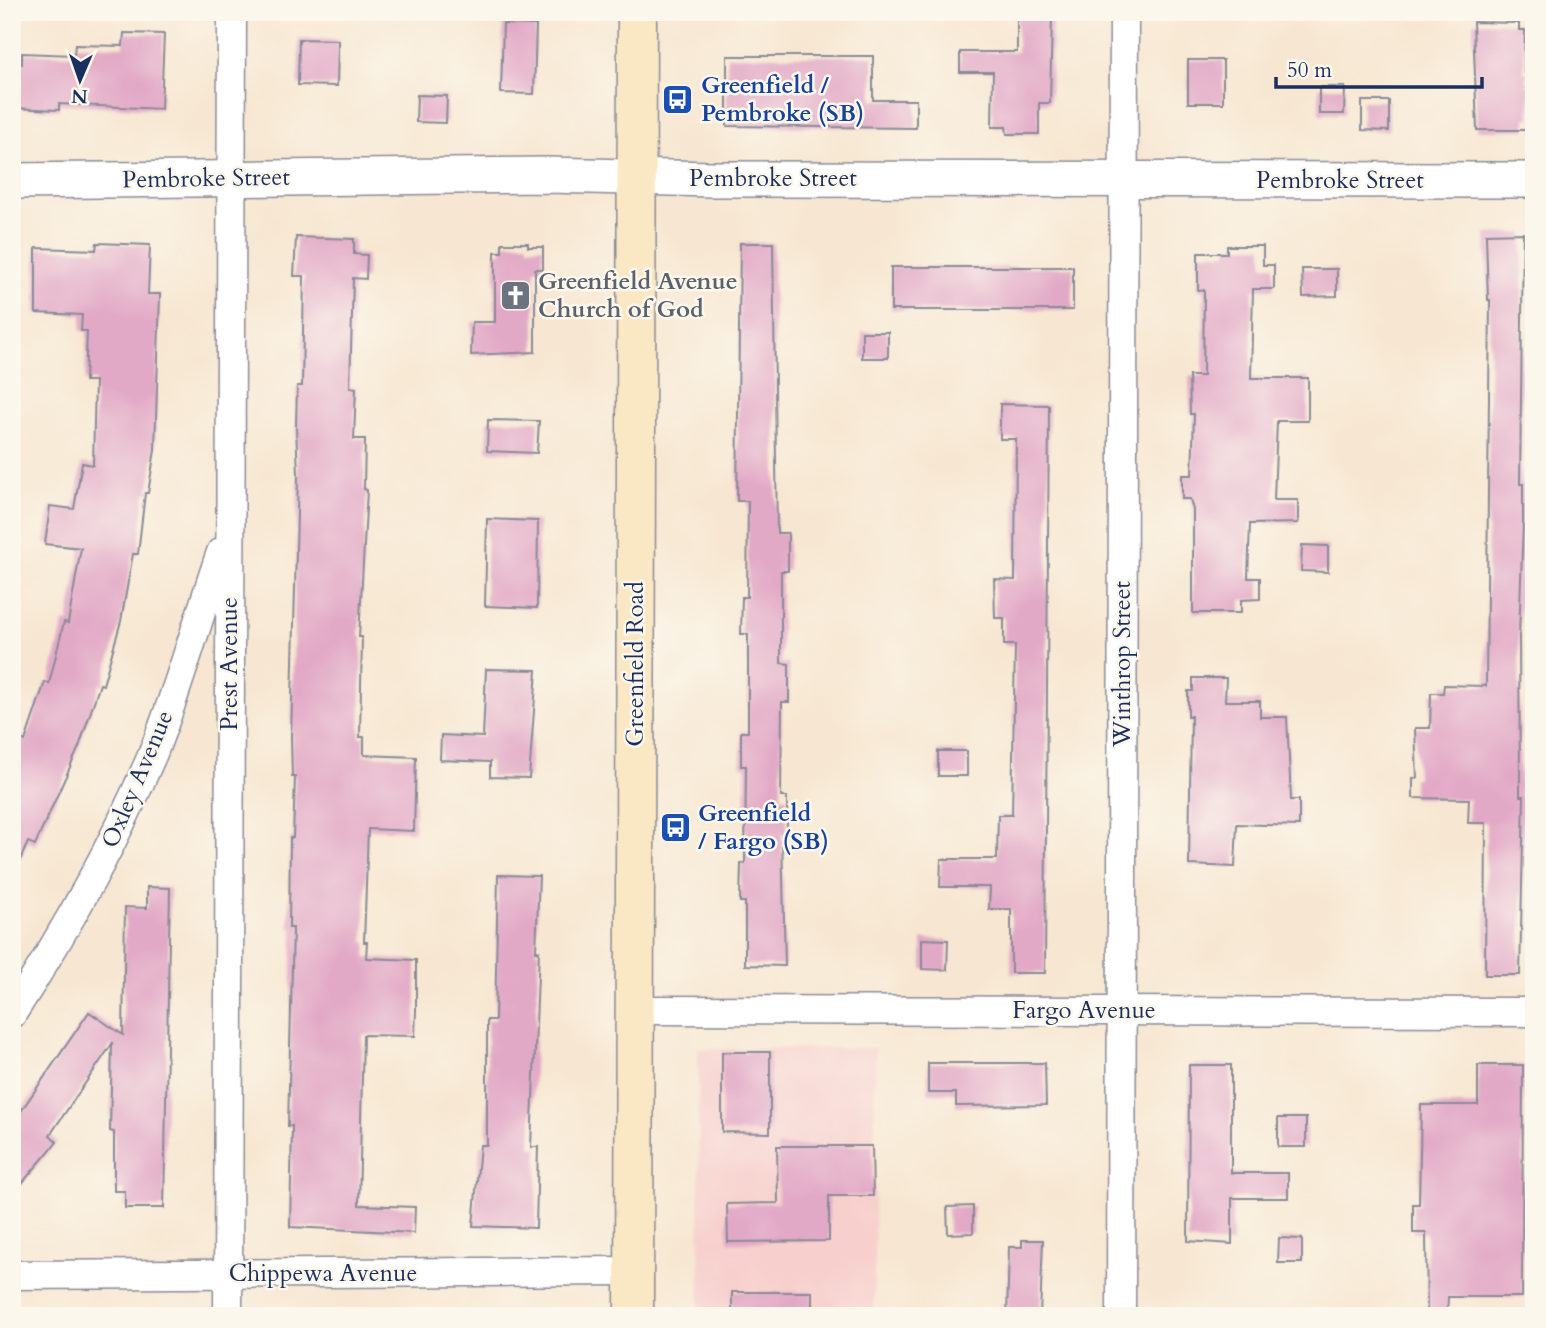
<svg xmlns="http://www.w3.org/2000/svg" width="1546" height="1328" font-family="Cardo,serif">
  <rect width="100%" height="100%" fill="#fbf7ec"/>
  <filter id="ink" filterUnits="userSpaceOnUse"><feTurbulence type="fractalNoise" baseFrequency=".0143" numOctaves="2"/><feDisplacementMap in="SourceGraphic" scale="14" xChannelSelector="R" yChannelSelector="G"/><feConvolveMatrix kernelMatrix="1 2 1 2 8 2 1 2 1" color-interpolation-filters="sRGB"/></filter>
  <filter id="wash" filterUnits="userSpaceOnUse"><feTurbulence type="fractalNoise" baseFrequency=".00686" numOctaves="4" result="noise"/><feDisplacementMap in="SourceGraphic" scale="28" xChannelSelector="R" yChannelSelector="G"/><feGaussianBlur stdDeviation="1.57" result="paint"/><feColorMatrix in="noise" values="0 0 0 0 0 0 0 0 0 0 0 0 0 0 0 0 0 1.4 0 .05"/><feComposite in="paint" operator="in"/></filter>
  <g filter="url(#wash)">
    <rect width="100%" height="100%" fill="#f7e7d2"/>
    <g fill="#f7d0cd">
      <path d="M875,1048l-1,268h-174l-2,-267z"/>
      <path d="M567,1312v4h-139v-3z"/>
    </g>
    <g id="blocks">
      <g fill="#e2a9c6">
        <path d="M1017,14l35,1 -2,88h-11v31h-32l-1,-7h-14l1,-55h-33v-20h57z"/>
        <path d="M1473,22l46,1v7h6l-1,43h3v14l3,-1v32h-4v12h-49z"/>
        <path d="M503,24l33,1 -2,69 -33,-1z"/>
        <path d="M124,33l40,1 -3,75 -102,-5v6l-47,-2v-45l10,1v-11l52,2 1,-10 48,1z"/>
        <path d="M299,39l39,1 -1,46 -39,-1z"/>
        <path d="M727,56h146v44h43v28l-189,-2z"/>
        <rect x="1188" y="60" width="35" height="43"/>
        <path d="M1319,87h26l-1,27h-25z"/>
        <path d="M417,95l30,1 -1,27 -30,-1z"/>
        <path d="M1362,101h27v30l-27,-1z"/>
        <path d="M1523,233l-3,251h3v38l-4,115 1,151v8h4l-4,179h-35l1,-152h-18l1,-24 -56,-1v-20h4l-2,-50h15l1,-35h12l1,-8 42,1 4,-386h-2l-2,-66z"/>
        <path d="M296,237l58,2v15l13,1 -1,24 -13,-1 -3,109 6,1 -2,51h11l-1,50 3,1 -8,147h3l-2,100h4v18l52,2 -2,74 -46,-2 -4,113h3l-1,16 50,2v51l-1,25 -52,-1 -4,170 56,2 -1,26 -124,-6 2,-101h-4l5,-198h-4l1,-90h3l2,-61h-3l-1,-39 7,-263 -2,-49 1,-40h5l2,-110h-10z"/>
        <path d="M97,243l53,2 -2,49h12l-5,156 -7,43h-3l-7,61h-5l-12,67 -18,64 -3,-1 -21,63 -44,98 -7,-3 -16,36v-143l13,6 20,-59 4,2 15,-62 4,1 13,-75 -36,-4 5,-38 24,3 8,-46 11,2 2,-84h-10l2,-50h-6l1,-16 -46,-2v-65l60,2z"/>
        <path d="M502,243h26v4h15v22h-8v83l-64,3 1,-33h23v-70h7z"/>
        <path d="M740,243h33l4,290h11v38h-7v92l8,1v38h-7l-1,95h6v36h-5l3,133 -40,-1v-63h-5l1,-39h4l1,-97h-5v-34h7v-98h-7l1,-37h5l1,-96h-11z"/>
        <path d="M1227,246h36v19h11v24h-21l-2,89h57v43h-31l-3,79h24v23l-48,1 -2,54h12v21l-19,1v13h-48v-103l-3,-11h-8v-24h10l2,-61h-4l-1,-38h14l1,-86h-6v-37h29z"/>
        <rect x="891" y="267" width="182" height="43"/>
        <path d="M1302,269h35v27l-34,1z"/>
        <rect x="862" y="332" width="26" height="26"/>
        <path d="M1000,404l49,1 -4,568h-34v-64h-22l1,-22h-50l1,-28h56l1,-44h14l3,-170h-11v-27h-9l-1,-39 21,1 1,-141h-16z"/>
        <path d="M488,420l51,1 -2,32 -50,-2z"/>
        <path d="M487,519l51,2 -1,87 -52,-2z"/>
        <path d="M1302,545l26,1v26l-27,-1z"/>
        <path d="M486,669l51,1 -8,108 -39,-1v-15l-50,-2 1,-25 42,2z"/>
        <path d="M1193,678h33l-1,23h35v16h27l4,83h8v26l-62,-2 -2,43 -46,-2 2,-149h-3v-25h5z"/>
        <rect x="938" y="751" width="29" height="25"/>
        <path d="M498,875l41,1 -3,75h3l-8,196h7l-2,81 -63,-2 7,-81h7v-125h8z"/>
        <path d="M147,887l23,1 -6,320h-39v-17h-11v-59l-4,-1 2,-87 -62,91 7,7 -45,53v-91l9,7 68,-99 34,23 2,-128 22,1z"/>
        <path d="M922,939l26,1 -1,30 -25,-1z"/>
        <path d="M722,1052h48v81l-48,-1z"/>
        <path d="M928,1063h117l1,42 -90,1v-13h-28z"/>
        <path d="M1189,1065h42v108h57v25h-56v46l-44,-3z"/>
        <path d="M1478,1065h45l-1,232h-74l-1,19h-20l-1,-83h-13v-29h6l2,-99h57z"/>
        <rect x="1278" y="1118" width="28" height="29"/>
        <path d="M777,1146h95l1,50h-44v45l-101,1 -1,-38 51,-1z"/>
        <path d="M973,1206v27l-25,1 -1,-27z"/>
        <path d="M1279,1238l23,1v24h-24z"/>
        <path d="M1022,1240h21l-3,76h-33l2,-69h13z"/>
        <rect x="732" y="1292" width="80" height="24"/>
      </g>
    </g>
  </g>
  <g filter="url(#ink)">
    <use href="#blocks" fill-opacity="0" stroke="#898b98" stroke-width="2"/>
    <g fill="none" stroke-linecap="round" stroke-linejoin="round">
      <defs>
        <g id="minor">
          <path d="M635,1010l899,2"/>
          <path d="M12,1014c54,-84 102,-169 141,-261 26,-65 45,-135 68,-201"/>
          <path d="M12,1275l622,-4"/>
          <path d="M228,1316l4,-1304"/>
          <path d="M1121,1316l3,-1304"/>
        </g>
        <path id="tertiary" d="M12,181l535,-6 165,4 822,1"/>
        <path id="secondary" d="M634,1316l3,-1304"/>
      </defs>
      <use href="#minor" stroke="#898b98" stroke-width="31"/>
      <use href="#tertiary" stroke="#898b98" stroke-width="38"/>
      <use href="#secondary" stroke="#898b98" stroke-width="41"/>
      <use href="#minor" stroke="#fff" stroke-width="28"/>
      <use href="#tertiary" stroke="#fff" stroke-width="35"/>
      <use href="#secondary" stroke="#fae7c3" stroke-width="38"/>
    </g>
  </g>
  <defs>
    <symbol id="bus-square" viewBox="-11 -11 22 22"><rect x="-9" y="-9" width="18" height="18" rx="4" fill="#1a4fb4" stroke="#fbf7ec"/><path d="M-5-6H5V4H4V6H2V4H-2V6H-4V4H-5ZM-3.5-4V0h7V-4ZM-3.5 1.2v1.5H-2V1.2ZM2 1.2v1.5H3.5V1.2Z" fill="#fff"/></symbol>
    <symbol id="church-square" viewBox="-11 -11 22 22"><rect x="-9" y="-9" width="18" height="18" rx="4" fill="#6b7280" stroke="#fbf7ec"/><path d="M-1.2-6h2.4v3.5h3.3v2.4h-3.3V6h-2.4V-.1h-3.3v-2.4h3.3Z" fill="#fff"/></symbol>
  </defs>
  <g fill-rule="evenodd">
    <use href="#bus-square" x="660" y="82" width="35" height="35"/>
    <use href="#church-square" x="498" y="278" width="35" height="35"/>
    <use href="#bus-square" x="658" y="810" width="35" height="35"/>
  </g>
  <g text-anchor="middle" stroke-width="5" stroke-linejoin="round" paint-order="stroke">
    <g font-size="24" font-weight="bold" fill="#164399" stroke="#fbf7ec" text-anchor="start">
      <text x="701" y="93">Greenfield /<tspan x="701" dy="28">Pembroke (SB)</tspan></text>
      <text x="698" y="821">Greenfield<tspan x="698" dy="28">/ Fargo (SB)</tspan></text>
    </g>
    <g font-size="24" fill="#1b2f5e" stroke="#fbf7ec">
      <text transform="translate(206 178) rotate(-1)" y="8">Pembroke Street</text>
      <text x="773" y="186">Pembroke Street</text>
      <text x="1340" y="188">Pembroke Street</text>
      <text transform="translate(229 664) rotate(-90)" y="8">Prest Avenue</text>
      <text transform="translate(635 664) rotate(-90)" y="8">Greenfield Road</text>
      <text transform="translate(1122 664) rotate(-90)" y="8">Winthrop Street</text>
      <text transform="translate(137 779) rotate(-67)" y="8">Oxley Avenue</text>
      <text x="1084" y="1018">Fargo Avenue</text>
      <text x="323" y="1281">Chippewa Avenue</text>
    </g>
    <g font-size="24" font-weight="bold" fill="#5b616d" stroke="#fbf7ec" text-anchor="start">
      <text x="538" y="289">Greenfield Avenue<tspan x="538" dy="28">Church of God</tspan></text>
    </g>
  </g>
  <rect width="1546" height="1328" fill="none" stroke="#fbf7ec" stroke-width="42"/>
  <g transform="translate(80 80) rotate(182)" stroke="#fbf7ec" stroke-width="5" paint-order="stroke">
  <path d="M0-5L12 26L0 18L-12 26Z" fill="#1b2f5e"/>
  <text y="-10" font-size="19" font-weight="bold" text-anchor="middle" fill="#1b2f5e">N</text>
  </g>
  <path d="M1276 77v10h206v-10" fill="none" stroke="#1b2f5e" stroke-width="3.5"/>
  <text x="1287" y="77" font-size="21" fill="#1b2f5e" stroke="#fbf7ec" stroke-width="5" paint-order="stroke">50 m</text>
</svg>
